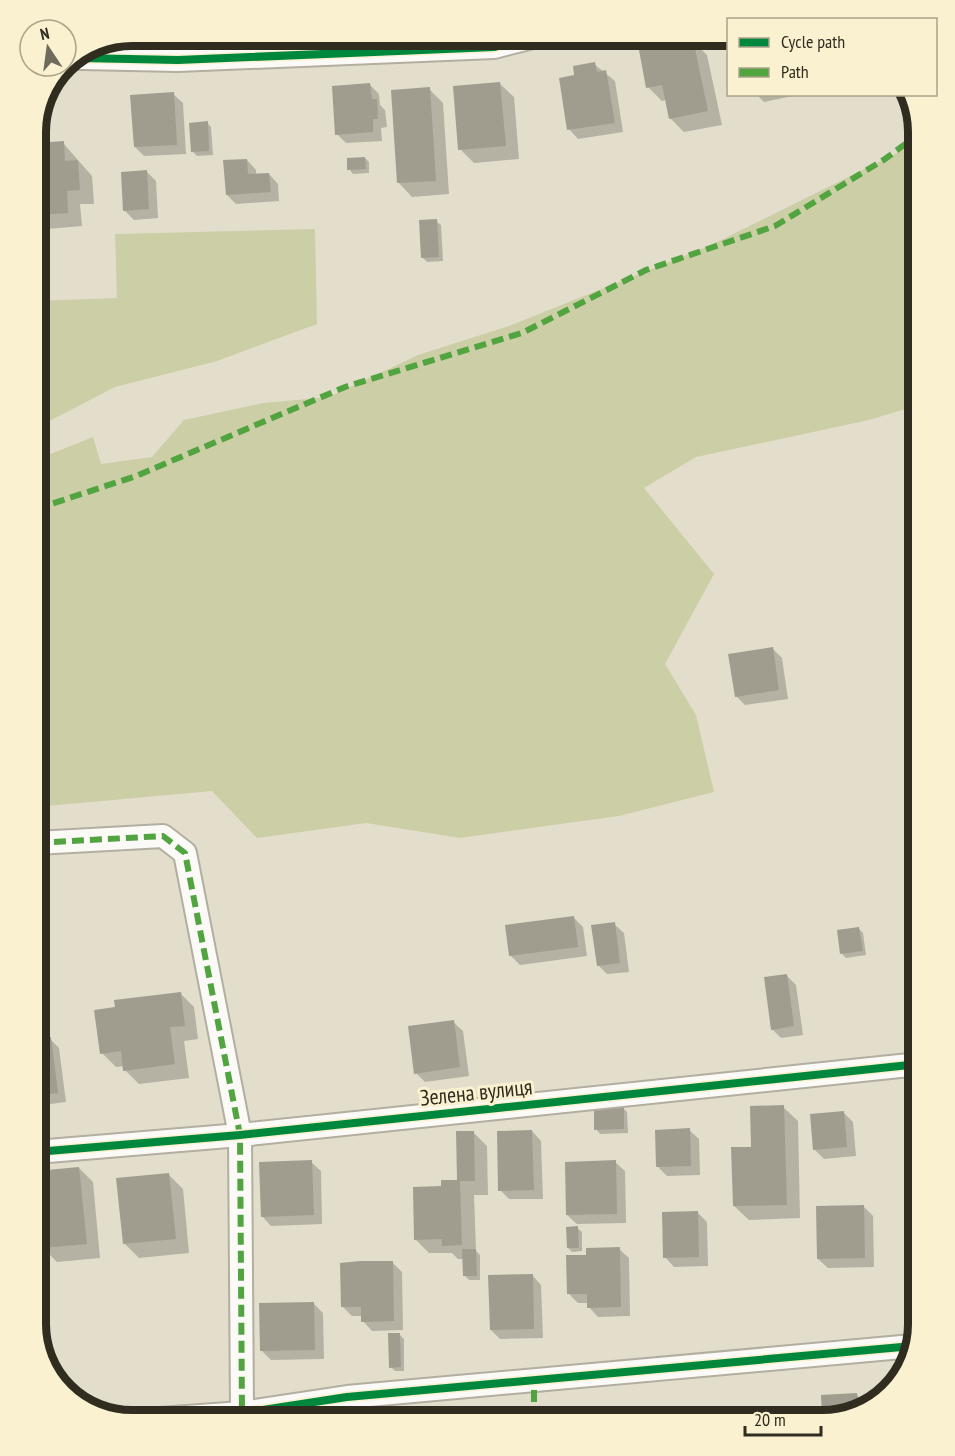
<svg xmlns="http://www.w3.org/2000/svg" width="955" height="1456" font-family="'PT Sans Narrow',sans-serif">
  <rect width="100%" height="100%" fill="#e3decc"/>
  <g fill="#cccea6">
    <path d="M919,142v263l-50,15 -173,37 -52,31 70,86 -49,90 31,51 18,77 -95,24 -159,22 -94,-15 -109,15 -45,-47 -176,16v-346l2,-2 55,-22 8,27 51,-7 32,-37 79,-17 66,-6 89,-42 91,-29 200,-80z"/>
    <path d="M315,229l2,95 -100,37 -102,26 -79,41v-127l81,-3 -2,-64z"/>
  </g>
  <g fill="#0003">
    <path d="M362,36h24v5h-20z"/>
    <path d="M432,36h26v2h-24z"/>
    <path d="M692,40l15,15 15,70 -38,7 -14,-14 -4,-18 -4,1 -14,-14z"/>
    <path d="M594,64l21,17 8,51 -45,7 -9,-10 7,-52z"/>
    <path d="M499,83l15,14 5,62 -45,4 -14,-14z"/>
    <path d="M370,85l9,9 1,11 5,5 2,17 -6,1 1,13 -36,2 -9,-9z"/>
    <path d="M429,89l14,14 6,91 -37,3 -14,-15z"/>
    <path d="M173,94l10,9 3,51 -42,2 -9,-9z"/>
    <path d="M756,94h46l-38,8z"/>
    <path d="M207,123l4,4 2,28 -16,1 -4,-4z"/>
    <path d="M63,143l29,33 2,28h-14l2,22 -35,3 -11,-11v-74z"/>
    <path d="M365,158l4,4v11l-16,1 -4,-5z"/>
    <path d="M247,160l9,10v5l13,-1 9,10 1,17 -43,3 -9,-9z"/>
    <path d="M147,172l9,9 2,37 -24,2 -10,-10z"/>
    <path d="M436,221l5,4 2,36 -16,1 -4,-4z"/>
    <path d="M772,648l10,10 6,41 -43,6 -9,-9z"/>
    <path d="M36,875h3l9,9 1,26 -13,1z"/>
    <path d="M574,918l9,9 4,29 -67,9 -10,-10z"/>
    <path d="M614,924l10,9 5,39 -22,2 -9,-9z"/>
    <path d="M859,929l4,4 3,22 -20,3 -4,-4z"/>
    <path d="M787,976l9,9 7,50 -22,3 -9,-9z"/>
    <path d="M180,993l14,14 4,32 -14,2 5,37 -50,6 -14,-14 -1,-4 -8,1 -14,-14 15,-45z"/>
    <path d="M453,1022l10,9 6,45 -44,6 -9,-9z"/>
    <path d="M50,1039l9,9 7,54 -30,4v-65z"/>
    <path d="M783,1107l15,14 2,97 -51,2 -15,-14 18,-58z"/>
    <path d="M623,1108l4,4 1,21 -28,1 -4,-5z"/>
    <path d="M844,1113l9,9 3,34 -32,3 -9,-9z"/>
    <path d="M689,1130l10,9 1,36 -33,1 -10,-10z"/>
    <path d="M532,1131l9,10 2,58h-34l-9,-9z"/>
    <path d="M473,1132l14,14 1,49h-14l2,56 4,4v25h-11l-4,-4 -1,-17h-6l-6,-6h-23l-14,-14 27,-52 16,-6z"/>
    <path d="M311,1162l10,9 1,53 -51,2 -9,-10z"/>
    <path d="M615,1162l10,9 1,52 -49,1 -10,-9z"/>
    <path d="M79,1168l14,14 7,76 -43,4 -14,-14z"/>
    <path d="M168,1174l15,15 6,64 -50,5 -14,-14z"/>
    <path d="M864,1207l9,9 1,51 -46,1 -10,-9z"/>
    <path d="M698,1213l9,9 1,44 -34,1 -9,-10z"/>
    <path d="M577,1228l5,4v19l-10,1 -4,-4z"/>
    <path d="M619,1249l10,9 1,58 -32,1 -9,-10v-4h-11l-9,-9 19,-38z"/>
    <path d="M392,1262l10,10 1,58 -31,1 -9,-10v-5h-11l-9,-9z"/>
    <path d="M532,1275l9,10 2,53 -43,1 -9,-9z"/>
    <path d="M314,1304l9,9 1,46 -53,1 -9,-9z"/>
    <path d="M399,1334l5,5v32h-9l-4,-4z"/>
    <path d="M857,1395l9,9v4l-42,12 -1,-23z"/>
  </g>
  <g fill="#a09d8f">
    <path d="M693,39l15,72 -39,8 -7,-34 -16,3 -7,-38z"/>
    <path d="M595,62l2,10 9,-2 9,53 -48,7 -8,-52 15,-3 -1,-9z"/>
    <path d="M500,82l6,64 -48,4 -5,-64z"/>
    <path d="M370,83l2,16h5l1,20h-5v13l-38,3 -3,-49z"/>
    <path d="M430,87l6,94 -39,2 -6,-93z"/>
    <path d="M174,92l3,53 -43,2 -4,-52z"/>
    <path d="M208,121l1,30 -18,1 -2,-29z"/>
    <path d="M64,141l1,20 13,-1 2,30 -13,1 1,22 -32,2v-72z"/>
    <path d="M365,157l1,12 -19,1v-12z"/>
    <path d="M247,159l1,15 21,-1 2,19 -45,3 -3,-35z"/>
    <path d="M147,170l2,39 -26,2 -2,-39z"/>
    <path d="M437,219l2,38 -18,1 -2,-38z"/>
    <path d="M773,647l6,43 -44,7 -7,-43z"/>
    <path d="M36,873h3l1,29h-4z"/>
    <path d="M574,916l4,31 -69,9 -4,-31z"/>
    <path d="M615,922l5,41 -23,3 -6,-41z"/>
    <path d="M859,927l4,24 -23,3 -3,-24z"/>
    <path d="M787,974l7,52 -23,4 -7,-53z"/>
    <path d="M181,992l4,34 -15,1 5,37 -52,7 -2,-20 -21,3 -6,-44 21,-3 -1,-7z"/>
    <path d="M454,1020l6,47 -46,7 -6,-48z"/>
    <path d="M51,1037l7,56 -22,3v-57z"/>
    <path d="M784,1105l3,100 -54,1 -2,-59h20l-1,-41z"/>
    <path d="M624,1106v23l-30,1v-23z"/>
    <path d="M844,1111l3,36 -34,3 -3,-36z"/>
    <path d="M690,1128l1,38 -35,1 -1,-37z"/>
    <path d="M532,1130l2,60 -36,1 -1,-60z"/>
    <path d="M456,1131h18l1,50h-15l2,64 -20,1v-7l-28,1 -1,-53 28,-1v-6h16z"/>
    <path d="M312,1160l2,55 -53,2 -2,-55z"/>
    <path d="M616,1160l1,54 -51,1 -1,-53z"/>
    <path d="M79,1167l8,77 -46,4 -5,-55v-22z"/>
    <path d="M169,1173l7,66 -53,5 -7,-66z"/>
    <path d="M864,1205l1,53 -48,1 -1,-53z"/>
    <path d="M698,1211l1,46 -36,1 -1,-46z"/>
    <path d="M578,1226l1,22h-12l-1,-21z"/>
    <path d="M620,1247l1,60 -34,1v-14h-20l-1,-39h20v-7z"/>
    <path d="M462,1249h14l1,27h-14z"/>
    <path d="M360,1261h33l1,60 -33,1v-15h-20l-1,-44z"/>
    <path d="M533,1274l1,55 -44,1 -2,-55z"/>
    <path d="M314,1302l1,48 -55,1 -1,-48z"/>
    <path d="M388,1333h12l1,34 -12,1z"/>
    <path d="M857,1393l1,17 -36,10 -1,-25z"/>
  </g>
  <g fill="none" stroke-linecap="round" stroke-linejoin="round">
    <defs>
      <g id="minor">
        <path d="M80,58l98,2 316,-13 43,-11"/>
        <path d="M36,843l127,-7 22,17 55,282 2,278"/>
        <path d="M36,1152l204,-17 679,-71"/>
        <path d="M145,1420l97,-7 105,-16 566,-51"/>
      </g>
    </defs>
    <use href="#minor" stroke="#b2aea0" stroke-width="26"/>
    <use href="#minor" stroke="#fbfaf7" stroke-width="22"/>
    <g stroke="#52a441" stroke-width="6" stroke-dasharray="12 6" stroke-linecap="butt">
      <path d="M36,509l100,-33 209,-89 177,-54 124,-63 129,-44 110,-67 34,-25"/>
      <path d="M36,843l127,-7 22,17 55,282 2,278"/>
      <path d="M534,1420v-41"/>
    </g>
    <defs>
      <g id="cycleway">
        <path d="M80,58l98,2 316,-13 43,-11"/>
        <path d="M36,1152l204,-17 679,-71"/>
        <path d="M145,1420l97,-7 105,-16 566,-51"/>
      </g>
    </defs>
    <use href="#cycleway" stroke="#faf1d0" stroke-width="11"/>
    <use href="#cycleway" stroke="#00873e" stroke-width="8"/>
  </g>
  <g text-anchor="middle" stroke-width="6" stroke-linejoin="round" paint-order="stroke">
    <g font-size="22" fill="#302d20" stroke="#faf1d0">
      <text transform="translate(476 1092) rotate(-6)" y="8">Зелена вулиця</text>
    </g>
  </g>
  <path d="M0 0H955V1456H0ZM132 46H822A86 86 0 0 1 908 132V1324A86 86 0 0 1 822 1410H132A86 86 0 0 1 46 1324V132A86 86 0 0 1 132 46Z" fill="#faf1d0" fill-rule="evenodd"/>
  <path fill="none" stroke="#302d20" stroke-width="8" d="M132 46H822A86 86 0 0 1 908 132V1324A86 86 0 0 1 822 1410H132A86 86 0 0 1 46 1324V132A86 86 0 0 1 132 46Z"/>
  <rect x="727" y="18" width="210" height="78" fill="#faf1d0" stroke="#a9a38a" stroke-width="1.5"/>
  <rect x="739" y="38" width="30" height="9" fill="#00873e" stroke="#a9a38a" stroke-width="1.5"/>
  <text x="781" y="48" font-size="18" fill="#302d20">Cycle path</text>
  <rect x="739" y="68" width="30" height="9" fill="#52a441" stroke="#a9a38a" stroke-width="1.5"/>
  <text x="781" y="78" font-size="18" fill="#302d20">Path</text>
  <g transform="translate(48 48) rotate(347)"><circle r="28" fill="#faf1d0" stroke="#a9a38a" stroke-width="1.5"/>
  <path d="M0-4.5L10 22L0 15L-10 22Z" fill="#6f6b5c"/>
  <text y="-9" font-size="16" font-weight="bold" text-anchor="middle" fill="#302d20">N</text>
  </g>
  <path d="M745 1426v9h76v-9" fill="none" stroke="#302d20" stroke-width="3"/>
  <text x="754" y="1426" font-size="18" fill="#302d20" stroke="#faf1d0" stroke-width="4.5" paint-order="stroke">20 m</text>
</svg>
